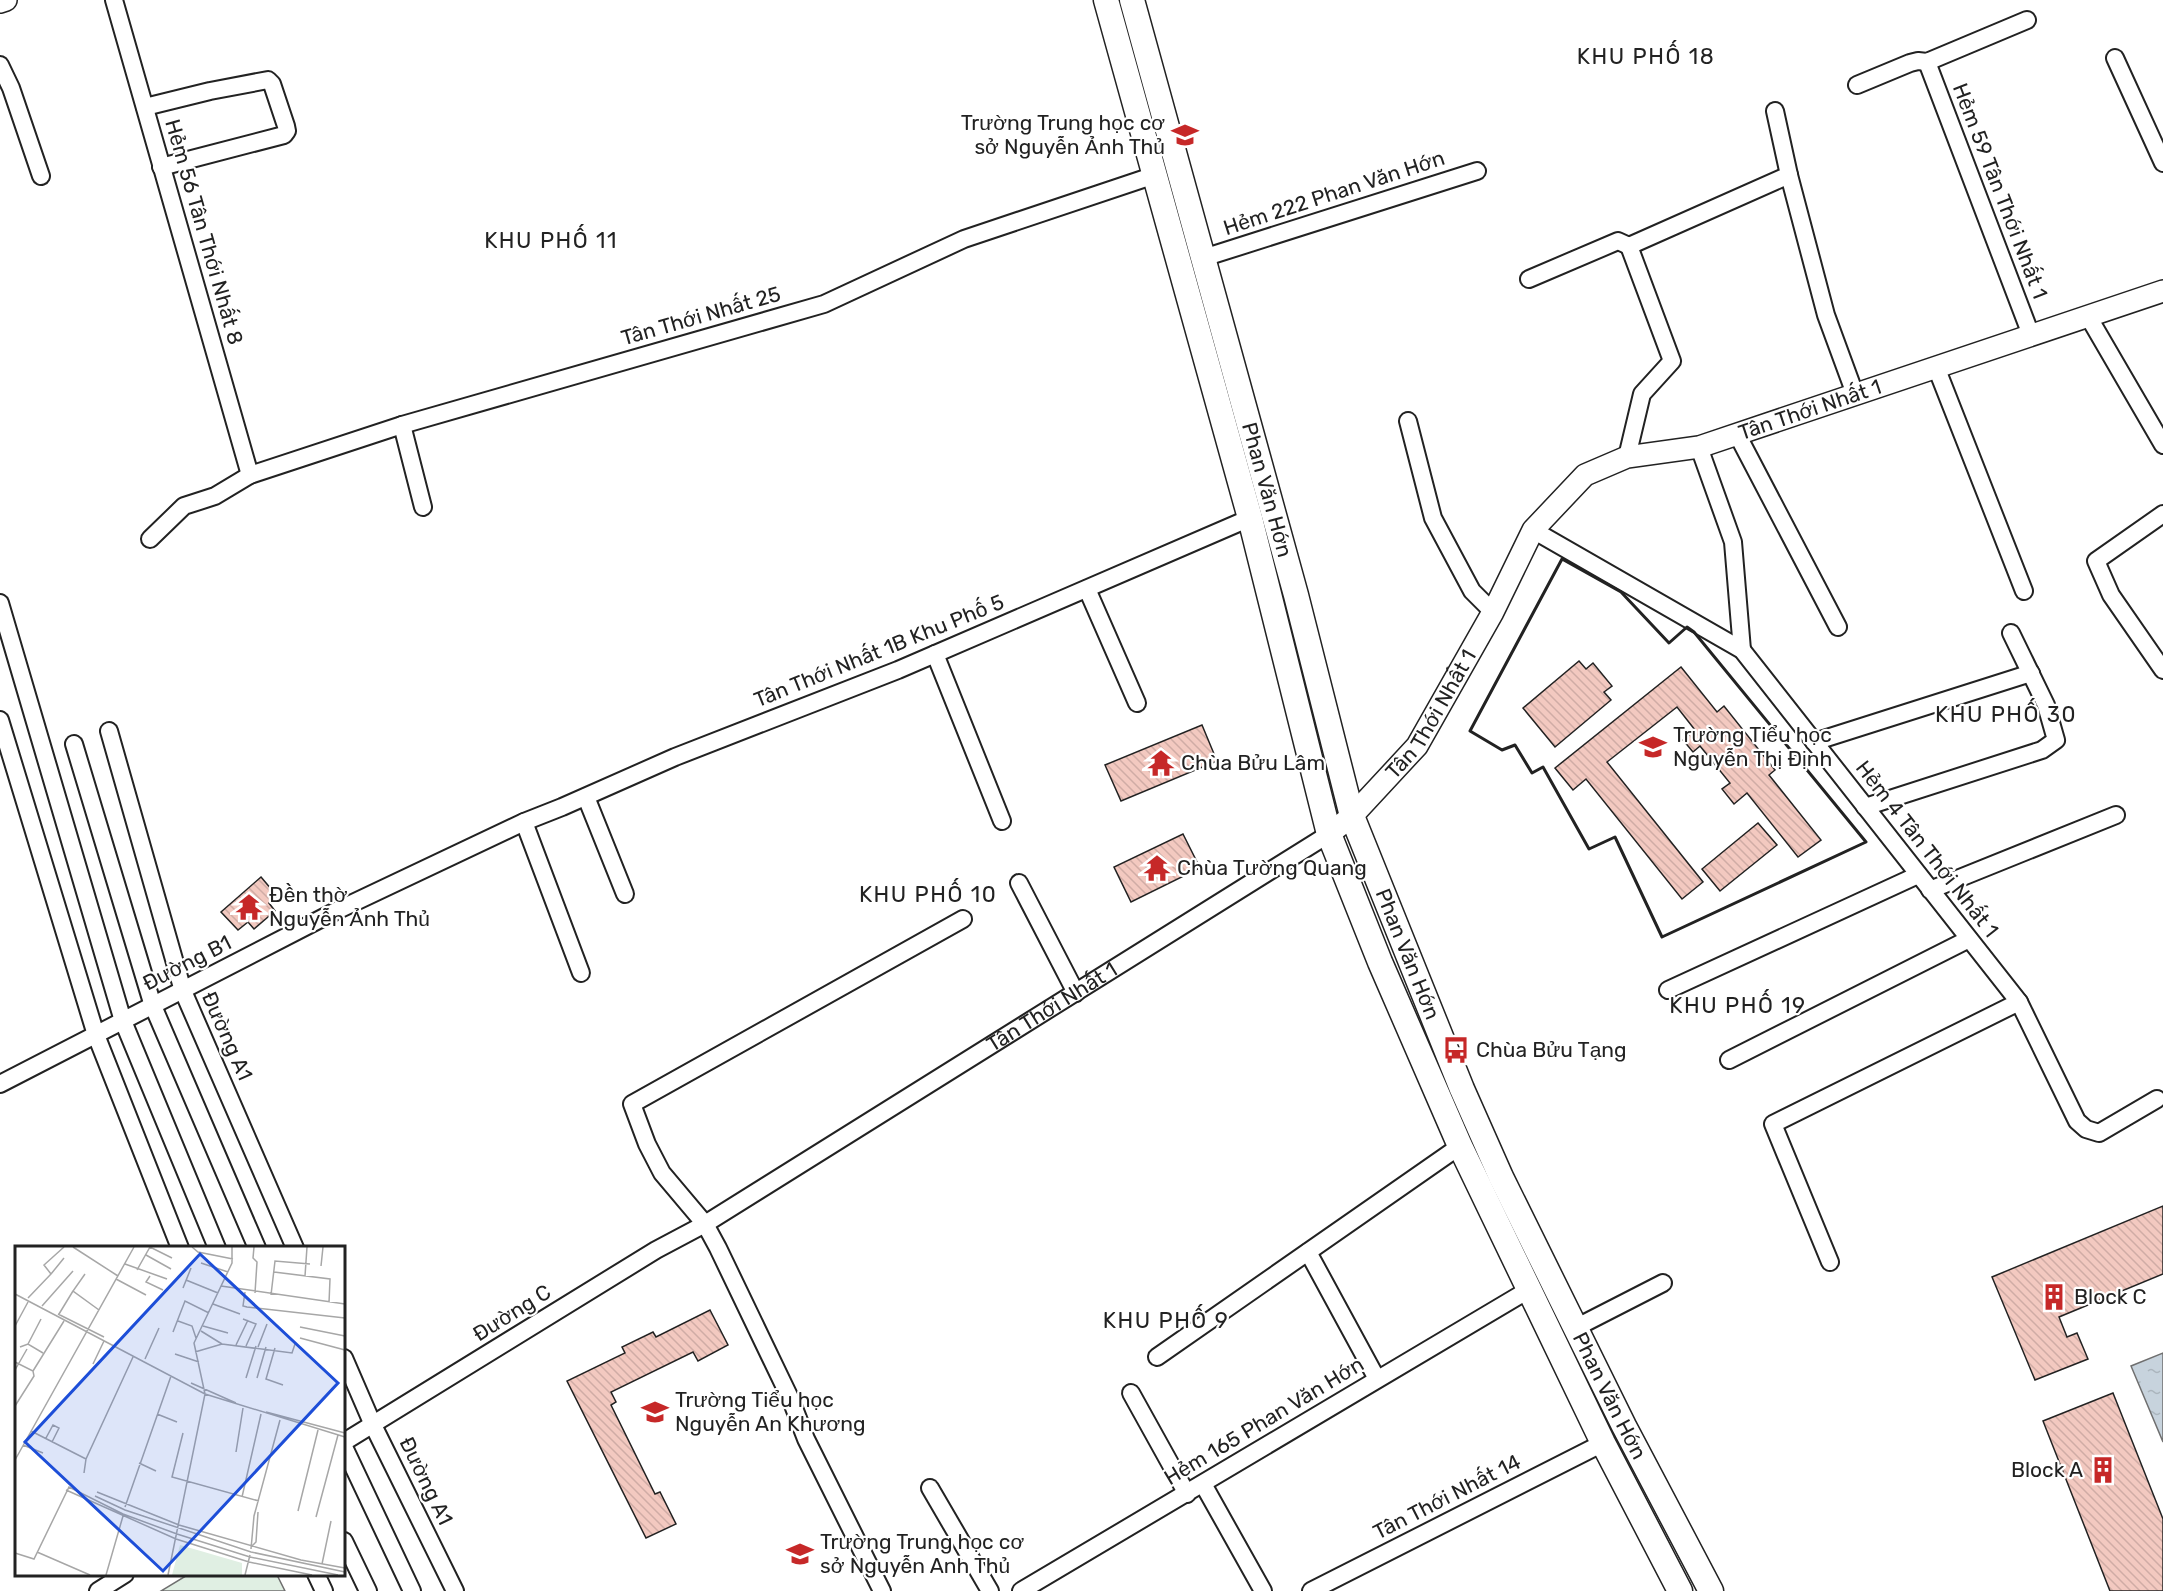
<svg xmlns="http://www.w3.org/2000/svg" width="2163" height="1591" font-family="Rubik,sans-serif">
  <defs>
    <pattern id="water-ripples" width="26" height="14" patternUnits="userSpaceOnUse" patternTransform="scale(1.5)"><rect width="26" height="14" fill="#c7d3dd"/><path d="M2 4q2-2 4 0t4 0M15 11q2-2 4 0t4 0" fill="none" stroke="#abb5bd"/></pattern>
    <pattern id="building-back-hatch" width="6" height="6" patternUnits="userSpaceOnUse" patternTransform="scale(1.5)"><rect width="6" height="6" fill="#f3c9c0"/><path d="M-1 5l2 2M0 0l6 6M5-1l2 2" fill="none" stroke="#d0aca5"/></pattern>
  </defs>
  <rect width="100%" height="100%" fill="#fff"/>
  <path fill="#e0efe3" stroke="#6f6f6f" stroke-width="1.5" d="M189,1574l88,1 8,16h-124z"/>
  <path fill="url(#water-ripples)" stroke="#6f6f6f" stroke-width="1.5" d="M2163,1353v89l-32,-76z"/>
  <g fill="url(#building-back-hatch)" stroke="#222" stroke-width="1.5">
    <path d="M1579,661l7,8 7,-6 19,23 -8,6 7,8 -56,47 -32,-39z"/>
    <path d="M1681,667l36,45 7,-6 51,64 -6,5 52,65 -23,17 -51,-64 -13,11 -12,-15 8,-6 -30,-37 -7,6 -10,-12 12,-10 -18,-23 -70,55 96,120 -21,17 -96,-120 -13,11 -18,-22z"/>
    <path d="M1202,725l15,36 -96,40 -16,-36z"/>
    <path d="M1758,823l19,22 -57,46 -18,-22z"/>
    <path d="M1183,834l17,34 -69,34 -17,-35z"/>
    <path d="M261,877l16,19 -8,7 6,8 -21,18 -6,-7 -10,8 -17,-18z"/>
    <path d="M2163,1206v68l-104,43 8,20 10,-4 11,26 -53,21 -43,-103z"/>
    <path d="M710,1310l18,35 -30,16 -5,-9 -82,40 5,10 -5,3 44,89 5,-2 16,32 -30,14 -79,-157 58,-28 -3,-6 31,-15 3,5z"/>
    <path d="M2113,1393l50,126v72h-53l-67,-170z"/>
  </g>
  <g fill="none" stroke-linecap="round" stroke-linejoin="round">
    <defs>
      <g id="minor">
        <path d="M114,0l136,475"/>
        <path d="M2115,58l48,105"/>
        <path d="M1927,62l104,273"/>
        <path d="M0,65l11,23 30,88"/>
        <path d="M1857,85l53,-22 8,-2 9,1 100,-42"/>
        <path d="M145,107l65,-16 58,-11 4,4 14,42 1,5 -3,4 -123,32"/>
        <path d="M1775,111l14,64"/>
        <path d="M1203,258l274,-87"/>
        <path d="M1529,279l89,-38 11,5 160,-71 37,140 29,79"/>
        <path d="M2088,316l75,129"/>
        <path d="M1936,367l88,224"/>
        <path d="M1408,421l25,97 39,73 21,21"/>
        <path d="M402,425l21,82"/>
        <path d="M1737,434l101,193"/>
        <path d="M1699,447l34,95 9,108"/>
        <path d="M1627,457l15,-63 30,-33 -43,-115"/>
        <path d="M2163,514l-67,47 15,34 52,75"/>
        <path d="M1533,530l209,120 277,352 58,119 9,8 13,4 58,-34"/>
        <path d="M150,539l34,-33 31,-10 35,-21 152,-50 422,-121 140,-65 191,-64"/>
        <path d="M1087,589l50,114"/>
        <path d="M0,603l123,418 94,227"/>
        <path d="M935,654l67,167"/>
        <path d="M0,720l96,315 84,213"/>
        <path d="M109,731l74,260 112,257"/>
        <path d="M1814,742l217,-69"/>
        <path d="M74,744l79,262 104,242"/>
        <path d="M586,797l39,97"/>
        <path d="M1865,807l177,-57 14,-10 -10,-35 -35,-72"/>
        <path d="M524,822l57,151"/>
        <path d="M1019,883l57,110"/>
        <path d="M1930,890l186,-75"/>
        <path d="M1668,990l250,-115"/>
        <path d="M1729,1060l240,-121"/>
        <path d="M0,1084l336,-173 188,-89 38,-15 113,-50 223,-87 352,-152"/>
        <path d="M1308,1252l69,127"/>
        <path d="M1830,1262l-57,-138 246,-122"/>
        <path d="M1577,1327l86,-44"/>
        <path d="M1157,1357l303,-211"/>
        <path d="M344,1358l29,67 82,166"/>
        <path d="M1131,1393l56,101"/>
        <path id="s1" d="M344,1442l312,-192 49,-26 624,-390"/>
        <path d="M344,1447l68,144"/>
        <path d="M1203,1484l60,107"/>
        <path d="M930,1488l60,103"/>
        <path d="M344,1541l24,50"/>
        <path d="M316,1574l8,17"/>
        <path d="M98,1591l27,-17"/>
        <path d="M882,1591l-76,-152 -15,-39 -73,-152 -13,-24 -43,-51 -15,-29 -15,-40 331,-185"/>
        <path d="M1021,1591l509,-302"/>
        <path d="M1311,1591l292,-148"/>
      </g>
      <g id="tertiary">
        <path d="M0,2l6,-2"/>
        <path id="s2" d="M1329,834l23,-18 65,-70 76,-134 40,-82 52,-55 42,-18 72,-10 464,-156"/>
      </g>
      <g id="secondary">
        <path d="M1106,0l144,518 79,316 51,128 80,184 143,297 77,148"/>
        <path id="s3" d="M1132,0l164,595 56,221 110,273 39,88 123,249 87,165"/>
      </g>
    </defs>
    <use href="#minor" stroke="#222" stroke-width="20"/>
    <use href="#tertiary" stroke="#222" stroke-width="24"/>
    <use href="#secondary" stroke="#222" stroke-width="27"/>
    <use href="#minor" stroke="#fff" stroke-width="16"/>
    <use href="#tertiary" stroke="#fff" stroke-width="21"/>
    <use href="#secondary" stroke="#fff" stroke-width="24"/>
    <path stroke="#222" stroke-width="3" d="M1562,559l59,33 48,51 18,-16 7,5 172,210 -204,95 -47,-100 -26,12 -46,-82 -11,6 -17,-28 -13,5 -32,-19z"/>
  </g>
  <defs>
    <symbol id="school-bare" viewBox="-9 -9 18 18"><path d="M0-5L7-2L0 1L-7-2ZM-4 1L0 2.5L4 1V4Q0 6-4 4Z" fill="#c62828" stroke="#fff" stroke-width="2.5" paint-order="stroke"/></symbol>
    <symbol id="temple-bare" viewBox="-9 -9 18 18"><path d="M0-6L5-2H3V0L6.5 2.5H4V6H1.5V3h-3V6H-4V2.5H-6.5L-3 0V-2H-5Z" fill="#c62828" stroke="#fff" stroke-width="2.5" paint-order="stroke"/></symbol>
    <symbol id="bus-bare" viewBox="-9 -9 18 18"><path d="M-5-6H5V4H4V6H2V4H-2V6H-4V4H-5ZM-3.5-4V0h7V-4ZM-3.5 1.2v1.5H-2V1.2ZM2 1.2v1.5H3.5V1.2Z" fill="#c62828" stroke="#fff" stroke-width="2.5" paint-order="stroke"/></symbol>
    <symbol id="building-bare" viewBox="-9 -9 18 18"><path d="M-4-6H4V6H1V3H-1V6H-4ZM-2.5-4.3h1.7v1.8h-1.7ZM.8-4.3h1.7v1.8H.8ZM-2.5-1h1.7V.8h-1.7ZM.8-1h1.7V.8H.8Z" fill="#c62828" stroke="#fff" stroke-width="2.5" paint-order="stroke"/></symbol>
  </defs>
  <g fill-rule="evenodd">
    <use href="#school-bare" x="1166" y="116" width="38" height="38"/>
    <use href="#school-bare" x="1634" y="728" width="38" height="38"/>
    <use href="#temple-bare" x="1142" y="744" width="38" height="38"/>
    <use href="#temple-bare" x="1138" y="849" width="38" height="38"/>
    <use href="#temple-bare" x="230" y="888" width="38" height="38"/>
    <use href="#bus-bare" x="1437" y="1031" width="38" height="38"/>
    <use href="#building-bare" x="2035" y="1278" width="38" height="38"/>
    <use href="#school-bare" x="636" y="1393" width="38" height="38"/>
    <use href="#building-bare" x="2084" y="1451" width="38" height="38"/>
    <use href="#school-bare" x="781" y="1535" width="38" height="38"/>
  </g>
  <g text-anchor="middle" stroke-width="4.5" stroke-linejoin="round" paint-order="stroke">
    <g font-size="21" fill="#222" stroke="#fff" text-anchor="start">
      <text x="1165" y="130" text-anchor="end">Trường Trung học cơ<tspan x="1165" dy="24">sở Nguyễn Ảnh Thủ</tspan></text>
      <text x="1673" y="742">Trường Tiểu học<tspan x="1673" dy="24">Nguyễn Thị Định</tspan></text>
      <text x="1181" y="770">Chùa Bửu Lâm</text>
      <text x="1177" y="875">Chùa Tường Quang</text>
      <text x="269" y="902">Đền thờ<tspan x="269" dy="24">Nguyễn Ảnh Thủ</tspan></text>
      <text x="1476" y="1057">Chùa Bửu Tạng</text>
      <text x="2074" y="1304">Block C</text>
      <text x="675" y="1407">Trường Tiểu học<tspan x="675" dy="24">Nguyễn An Khương</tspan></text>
      <text x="2083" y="1477" text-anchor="end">Block A</text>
      <text x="820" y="1549">Trường Trung học cơ<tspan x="820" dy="24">sở Nguyễn Anh Thủ</tspan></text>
    </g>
    <g font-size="21" fill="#222" stroke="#fff">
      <text transform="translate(2000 191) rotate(69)" y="7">Hẻm 59 Tân Thới Nhất 1</text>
      <text transform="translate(1334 193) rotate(-18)" y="7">Hẻm 222 Phan Văn Hớn</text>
      <text transform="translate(204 232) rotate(74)" y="7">Hẻm 56 Tân Thới Nhất 8</text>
      <text transform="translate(701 316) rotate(-16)" y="7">Tân Thới Nhất 25</text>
      <text dy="7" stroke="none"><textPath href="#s2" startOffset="681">Tân Thới Nhất 1</textPath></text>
      <text dy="7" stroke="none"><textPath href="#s3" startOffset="508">Phan Văn Hớn</textPath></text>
      <text transform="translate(879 651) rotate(-22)" y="7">Tân Thới Nhất 1B Khu Phố 5</text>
      <text dy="7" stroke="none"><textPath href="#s2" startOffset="159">Tân Thới Nhất 1</textPath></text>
      <text transform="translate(1927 849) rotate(52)" y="7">Hẻm 4 Tân Thới Nhất 1</text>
      <text dy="7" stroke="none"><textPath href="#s3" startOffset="994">Phan Văn Hớn</textPath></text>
      <text transform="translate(187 963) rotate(-27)" y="7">Đường B1</text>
      <text dy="7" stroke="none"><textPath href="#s1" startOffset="831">Tân Thới Nhất 1</textPath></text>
      <text transform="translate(227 1036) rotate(66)" y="7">Đường A1</text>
      <text transform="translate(512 1313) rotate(-32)" y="7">Đường C</text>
      <text dy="7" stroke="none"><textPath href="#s3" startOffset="1480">Phan Văn Hớn</textPath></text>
      <text transform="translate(1264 1421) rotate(-31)" y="7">Hẻm 165 Phan Văn Hớn</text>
      <text transform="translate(426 1481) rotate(64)" y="7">Đường A1</text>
      <text transform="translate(1447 1497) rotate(-27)" y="7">Tân Thới Nhất 14</text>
    </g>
    <g font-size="22" letter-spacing="1.5" fill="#222" stroke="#fff">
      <text x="1646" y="64">KHU PHỐ 18</text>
      <text x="551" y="248">KHU PHỐ 11</text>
      <text x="2006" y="722">KHU PHỐ 30</text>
      <text x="928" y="902">KHU PHỐ 10</text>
      <text x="1738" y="1013">KHU PHỐ 19</text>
      <text x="1166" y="1328">KHU PHỐ 9</text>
    </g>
  </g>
  <g transform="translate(15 1246)">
    <rect width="330" height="330" fill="#fff"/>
    <path d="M165,299l62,18v12h-70z" fill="#e0efe3"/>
    <path fill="none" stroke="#a7a7a7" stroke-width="1.5" d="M58,1l45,29M177,1l6,5 35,7M239,1l-1,11 4,4 -2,31M131,9l25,14M186,17l27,9M110,18l42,15M306,20l2,-19M122,24l13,-23 22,11M259,26l56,7 -1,24M36,28l13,-16M70,28l-12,17 26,19M135,30l-4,6 17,8M290,30l2,-29M101,33l30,16M171,34l32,13M206,40l124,18M168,42l8,-20M230,46l-2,14 4,1 98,11M0,48l190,100 140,43M256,49l4,-34 35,3M13,52l23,-24 -7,-9 20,-18M198,58l27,10M27,60l31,-35M43,68l46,23M44,68l14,-23M228,73l13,5 -10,22M163,75l14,5 4,12M0,80l13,-24M188,80l25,7M285,81l45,9M186,85l21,13M158,86l12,-31 24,12M285,92l45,12M13,98l13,-25M221,99l12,-25M5,101l8,-3 15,9M243,101l9,-23M260,102l-9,31 17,6M180,106l27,-8 70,9 3,-9M160,108l24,8M130,113l14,-31M0,116l18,9 1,5 -19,30M78,118l11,-23M0,124l12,-21M18,125l31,-50M231,132l10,-32M242,132l9,-31M176,137l45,20M251,166l79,21M142,168l20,8M16,185l55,28M168,187l-11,44 87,24M31,192l7,-13 6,3 -7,14M8,199l20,8M221,206l7,-44M0,214l119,-213M124,217l17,8M69,227l2,-14 47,-102M51,244l110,49 73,23 63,13M82,246l82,33 122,35 44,8M80,250l30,14 126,42 94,20M227,251l19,-83M110,261l46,-131M283,265l20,-81M301,271l22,-82M236,301l5,-5 2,-30M236,303l3,-33 26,-96M22,306l53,23M0,307l19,6 35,-72 54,27 54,20 73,23 88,18M307,318l9,-43M91,329l17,-59M153,329l37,-181 -11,-51 38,-80v-16M230,329l5,-20"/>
    <path fill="#1d4ed8" fill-opacity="0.15" stroke="#1d4ed8" stroke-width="3" d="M185,8l138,129 -175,188 -138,-129z"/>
    <rect width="330" height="330" fill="none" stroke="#222" stroke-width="3"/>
  </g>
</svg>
